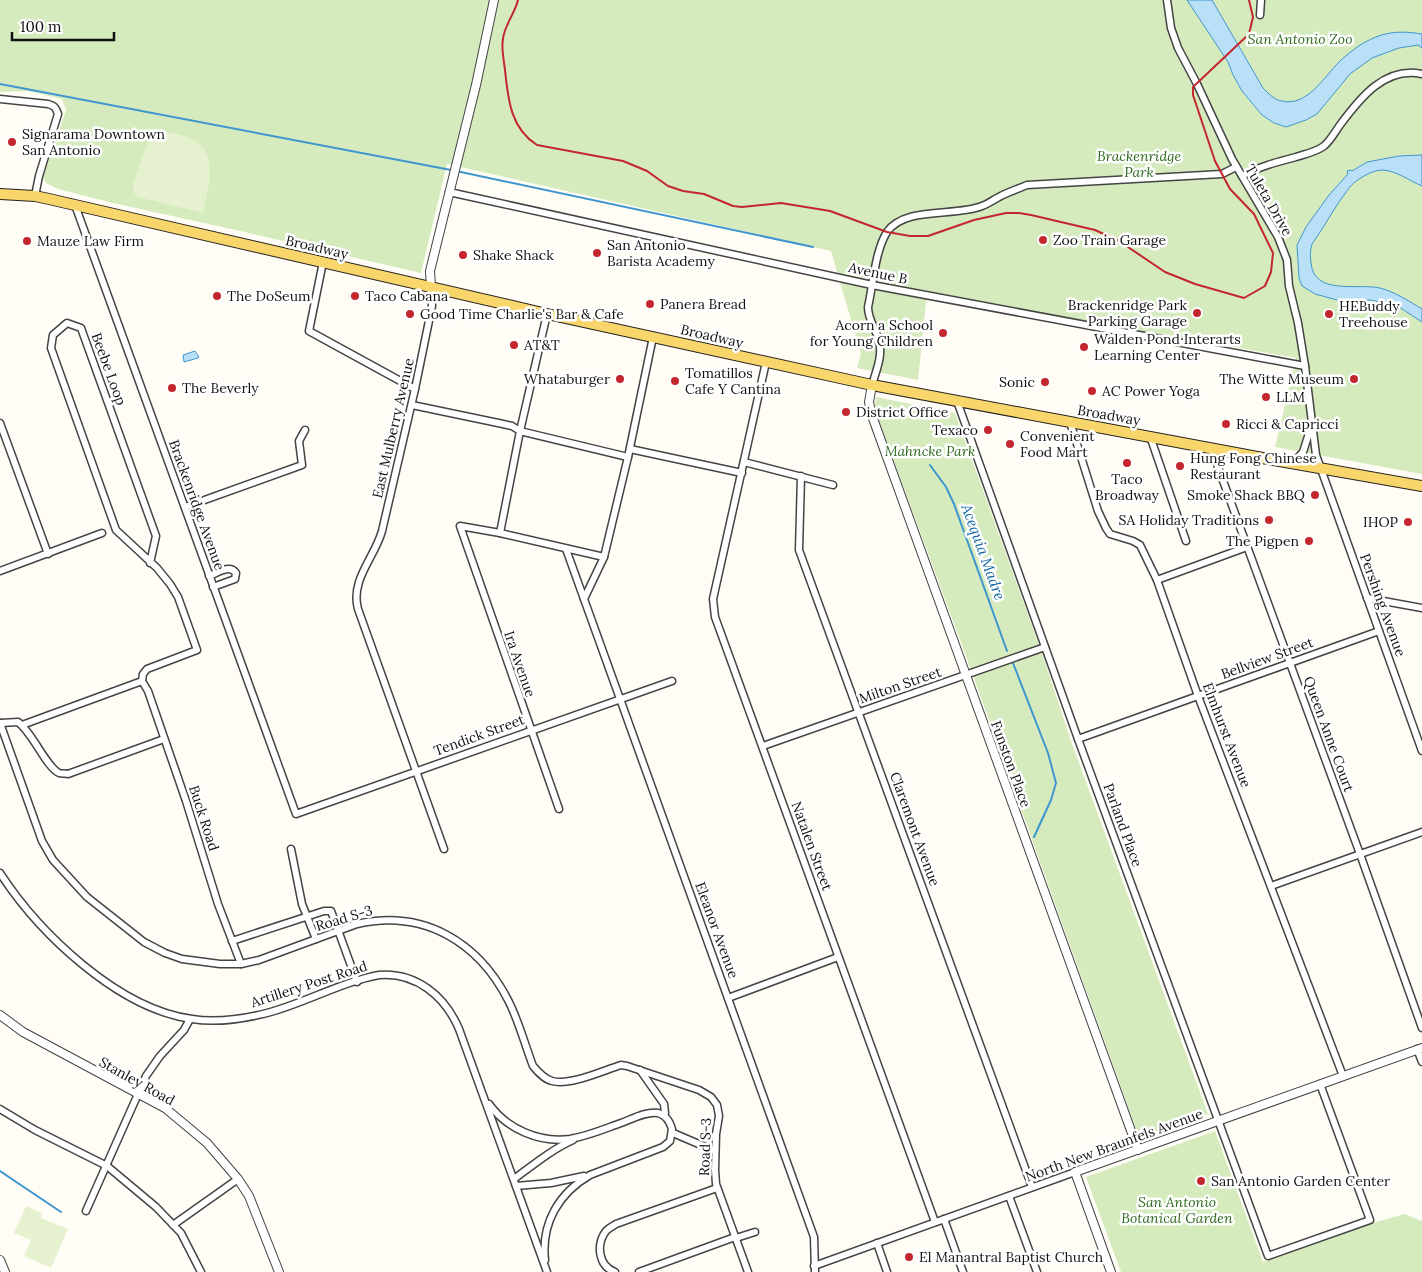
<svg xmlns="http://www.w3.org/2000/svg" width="1422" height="1272" font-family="Lora,serif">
  <rect width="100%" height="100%" fill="#fffdf5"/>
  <g fill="#d5ebbd">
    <path d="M0,0h1422v474l-147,-27 21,-89 -369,-65 -9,87 -61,-12 4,-14 -30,-103 -384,-87 -26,109 -172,-40 -136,-30 -55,-14 -12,-6 -3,-6 23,-67 -4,-11 -34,-8 -28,1z"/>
    <path d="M876,397l79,16 88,243 28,85 137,373 -68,26 -170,-473 -95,-257z"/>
    <path d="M1215,1131l48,131 113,-40 29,-8 17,7v51h-301l-35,-95z"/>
  </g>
  <g fill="#e6f2cf">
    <path d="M152,129c12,3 27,4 38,9 31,14 18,50 13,75l-65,-16 -4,-4 -1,-9z"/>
    <path d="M26,1206l16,7 -1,5 27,11 -17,39 -27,-12 7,-16 -17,-7z"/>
  </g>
  <g fill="#b9e0f7" stroke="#3f96cf">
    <path d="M1187,0h25l51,88c5,5 11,12 19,13 25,6 42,-24 57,-39 6,-6 14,-12 21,-17 22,-13 37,-15 62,-11v14l-4,-3 -19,3 -27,10 -22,16 -33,40 -11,6 -20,7 -12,-4 -12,-8 -20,-24 -9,-16 -5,-13z"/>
    <path d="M1422,155v31c-12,-5 -27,-16 -40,-16 -10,0 -27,10 -33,18 -14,18 -24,38 -37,56 -2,7 -2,12 -1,19 3,33 47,20 69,25 15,4 29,13 42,21v13l-26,-17 -26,-5h-33l-22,-6 -13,-8 -3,-8 -2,-33 9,-18 23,-32 19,-21 -1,-3 3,-1 2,1 15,-9 32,-6z"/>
    <path d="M195,351l4,6 -1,1 -14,4 -1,-7z"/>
  </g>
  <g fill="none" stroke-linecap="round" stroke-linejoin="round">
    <g stroke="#3f96cf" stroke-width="2">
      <path d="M0,84l451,86"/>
      <path d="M456,171l357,76"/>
      <path d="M930,465l16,22 8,17 53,147"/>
      <path d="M1013,663l35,90 8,30 -5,17 -17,37"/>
      <path d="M0,1171l61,41"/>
    </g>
    <defs>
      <g id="minor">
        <path d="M1167,0l4,28 7,20 19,36 35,75 46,78 9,23 2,26 9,37 7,43 11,89 106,296"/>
        <path d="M1260,15l1,-15"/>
        <path d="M0,99l48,5c7,2 8,4 10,10l-19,62 -4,20"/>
        <path d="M1242,176c16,-9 35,-14 54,-19 9,-3 20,-5 28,-11 7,-6 11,-14 16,-21 20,-27 45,-59 82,-51"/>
        <path d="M449,192l423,93 433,81"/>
        <path d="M75,205l221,609 376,-133"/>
        <path d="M323,262l-14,69 106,58"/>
        <path d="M431,287l1,19 -17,83 -33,142c-7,26 -32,49 -24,78l86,240"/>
        <path d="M653,337l-25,120 -24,100 -20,42 230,638 1,35"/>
        <path d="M766,362l-53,237 2,18 220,605"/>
        <path d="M872,385c4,-14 11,-29 7,-44 -3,-12 -11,-21 -11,-34 5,-22 7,-56 19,-75 18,-26 68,-15 95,-26 6,-2 11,-6 17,-9 9,-5 19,-8 28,-12l195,-11 14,-7"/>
        <path d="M957,401l121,338 190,517 102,-36 -50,-136"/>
        <path d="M412,405l91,19 9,2 8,5 108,26"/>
        <path d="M1070,422l28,89 8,17 4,6 23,7 7,4 17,35 41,116 145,380"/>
        <path d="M0,423l48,131"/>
        <path d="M1150,436l36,105"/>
        <path d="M1211,448l149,406 62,174"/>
        <path d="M630,449l112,24"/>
        <path d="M744,462l89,23"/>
        <path d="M1293,463l10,-11 8,-25"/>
        <path d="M801,476l-2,74 233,637"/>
        <path d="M185,507l117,-42 -3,-24 6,-11"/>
        <path d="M500,533l20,-102 27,-117"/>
        <path d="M566,549l18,50"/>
        <path d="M0,571l102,-38"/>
        <path d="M209,576c8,-3 21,-12 27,-3l-1,6 -22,8"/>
        <path d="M1157,580l90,-33"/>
        <path d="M1367,598l55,10"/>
        <path d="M142,681l1,-7 4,-5 50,-19 -19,-53 -8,-13 -13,-16 -41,-38 -65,-182 2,-13 14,-12 14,5 75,208 -6,27"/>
        <path d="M142,681l6,10 38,110 32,103 23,60"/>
        <path d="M0,723l42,118 11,19 34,37 57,45 21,11 17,6 38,5h21l18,-4 98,-36c67,-15 122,18 152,78 10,20 16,43 24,64 5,6 11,13 19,15 18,5 50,-10 69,-16l6,1 72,24 12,7 6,8 2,11 -3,18 -1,36 1,14 32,88"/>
        <path d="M1,723l17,-1c15,11 28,45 41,51 3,1 6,0 9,1l96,-35"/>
        <path d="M22,725l120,-44"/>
        <path d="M1078,739l301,-108"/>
        <path d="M763,746l282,-99"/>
        <path d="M559,809l-99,-283 40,7 104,24"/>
        <path d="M291,849l11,55 14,35"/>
        <path d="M0,873c39,60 118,136 192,146 24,4 51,0 75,-6 38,-10 74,-31 112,-38 37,-3 66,21 80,54l88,243"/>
        <path d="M1271,886l151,-54"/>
        <path d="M232,941l92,-30h7l26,71"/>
        <path d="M728,998l110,-41"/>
        <path d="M1417,1049l5,13"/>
        <path d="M640,1070l24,34 1,9 -2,2"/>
        <path d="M489,1104c18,25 50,39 81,35 18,-3 34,-10 51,-16 11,-4 25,-12 37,-10 8,2 12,9 14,16l-2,12 -7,6 -73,28c-31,18 -49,48 -45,85"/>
        <path d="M0,1109l35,21 72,36 49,41 25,26 20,39"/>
        <path d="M673,1133l42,18"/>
        <path d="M514,1179c19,-14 37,-29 59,-39"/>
        <path d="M516,1186l35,-3 33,-7"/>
        <path d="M1009,1196l28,76"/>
        <path d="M86,1211l60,-135 14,-20 24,-26 6,-11"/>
        <path d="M944,1219l19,53"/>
        <path d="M173,1225l65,-46"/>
        <path d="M736,1238l19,-6"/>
        <path d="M877,1243l10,29"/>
        <path d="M814,1266l261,-94"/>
        <path d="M615,1272c-17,-6 -19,-28 -9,-41 3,-3 7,-5 10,-7l101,-36"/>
        <path d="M639,1272l96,-35"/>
      </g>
      <g id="tertiary">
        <path d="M431,287l-1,-16 46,-186 18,-85"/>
        <path d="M872,385l-3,17 2,11 267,737"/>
        <path d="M0,1015l23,17 142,76 42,35 31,36 11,17 30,76"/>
        <path d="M0,1260l5,12"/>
        <path d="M1111,1272l-36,-100 347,-124"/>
      </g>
      <path id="primary" d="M0,194l35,2 14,3 498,115 325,71 396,74 154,27"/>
    </defs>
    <use href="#minor" stroke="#444" stroke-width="9"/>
    <use href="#tertiary" stroke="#444" stroke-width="10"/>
    <use href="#primary" stroke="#222" stroke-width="12"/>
    <use href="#minor" stroke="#fff" stroke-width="6"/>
    <use href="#tertiary" stroke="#fff" stroke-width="8"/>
    <use href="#primary" stroke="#f9d66b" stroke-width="10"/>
    <path stroke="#c4262e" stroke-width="2" d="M518,0c-3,13 -14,26 -15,39 -2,10 1,21 2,31 3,28 5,58 32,75l86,16 24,10 21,15 15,5 21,3 29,12 9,1 39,-4 49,8 57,21 23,4h18l46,-16 32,-7h13l12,2 64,15 24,11 46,31 30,12 49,14 21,-12 6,-14 2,-19 -19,-39 -24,-25 -15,-28 -22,-66v-8l56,-53 4,-17 -4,-17"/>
  </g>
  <g fill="#c4262e" stroke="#fff" stroke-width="2">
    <circle cx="12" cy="142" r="5"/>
    <circle cx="1043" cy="240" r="5"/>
    <circle cx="27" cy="241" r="5"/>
    <circle cx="597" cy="253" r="5"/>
    <circle cx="463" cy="255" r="5"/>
    <circle cx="217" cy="296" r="5"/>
    <circle cx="355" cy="296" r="5"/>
    <circle cx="650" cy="304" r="5"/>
    <circle cx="1197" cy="313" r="5"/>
    <circle cx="410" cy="314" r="5"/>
    <circle cx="1329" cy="314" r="5"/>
    <circle cx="943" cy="333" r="5"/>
    <circle cx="514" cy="345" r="5"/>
    <circle cx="1084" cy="347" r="5"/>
    <circle cx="620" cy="379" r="5"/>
    <circle cx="1354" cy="379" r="5"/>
    <circle cx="675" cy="381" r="5"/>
    <circle cx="1045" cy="382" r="5"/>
    <circle cx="172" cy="388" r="5"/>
    <circle cx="1092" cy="391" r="5"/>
    <circle cx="1266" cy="397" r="5"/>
    <circle cx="846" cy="412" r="5"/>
    <circle cx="1226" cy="424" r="5"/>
    <circle cx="988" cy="430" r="5"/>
    <circle cx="1010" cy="444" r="5"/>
    <circle cx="1127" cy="463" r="5"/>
    <circle cx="1180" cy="466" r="5"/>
    <circle cx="1315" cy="495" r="5"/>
    <circle cx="1269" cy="520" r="5"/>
    <circle cx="1408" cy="522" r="5"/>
    <circle cx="1309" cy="541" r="5"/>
    <circle cx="1201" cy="1181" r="5"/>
    <circle cx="909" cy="1257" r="5"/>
  </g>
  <g text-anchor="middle" stroke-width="5" stroke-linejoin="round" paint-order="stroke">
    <g font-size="14" font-style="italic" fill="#2f6b1f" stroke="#fff">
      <text x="1300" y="44">San Antonio Zoo</text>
      <text x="1139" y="161">Brackenridge<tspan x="1139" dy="16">Park</tspan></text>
      <text x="930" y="456">Mahncke Park</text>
      <text x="1177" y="1207">San Antonio<tspan x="1177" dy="16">Botanical Garden</tspan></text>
    </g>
    <g font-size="14" fill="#111" stroke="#fff" text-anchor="start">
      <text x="22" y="139">Signarama Downtown<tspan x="22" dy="16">San Antonio</tspan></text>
      <text x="1053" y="245">Zoo Train Garage</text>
      <text x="37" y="246">Mauze Law Firm</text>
      <text x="607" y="250">San Antonio<tspan x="607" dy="16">Barista Academy</tspan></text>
      <text x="473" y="260">Shake Shack</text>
      <text x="227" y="301">The DoSeum</text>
      <text x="365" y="301">Taco Cabana</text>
      <text x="660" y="309">Panera Bread</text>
      <text x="1187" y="310" text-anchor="end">Brackenridge Park<tspan x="1187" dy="16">Parking Garage</tspan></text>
      <text x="1339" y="311">HEBuddy<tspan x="1339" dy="16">Treehouse</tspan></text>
      <text x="420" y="319">Good Time Charlie's Bar &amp; Cafe</text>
      <text x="933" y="330" text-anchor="end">Acorn a School<tspan x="933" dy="16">for Young Children</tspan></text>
      <text x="1094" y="344">Walden Pond Interarts<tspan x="1094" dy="16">Learning Center</tspan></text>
      <text x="524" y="350">AT&amp;T</text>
      <text x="685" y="378">Tomatillos<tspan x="685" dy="16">Cafe Y Cantina</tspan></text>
      <text x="610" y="384" text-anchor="end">Whataburger</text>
      <text x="1344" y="384" text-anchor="end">The Witte Museum</text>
      <text x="1035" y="387" text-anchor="end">Sonic</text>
      <text x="182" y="393">The Beverly</text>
      <text x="1102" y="396">AC Power Yoga</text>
      <text x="1276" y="402">LLM</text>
      <text x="856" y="417">District Office</text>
      <text x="1236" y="429">Ricci &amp; Capricci</text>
      <text x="978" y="435" text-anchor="end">Texaco</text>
      <text x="1020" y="441">Convenient<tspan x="1020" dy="16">Food Mart</tspan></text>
      <text x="1190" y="463">Hung Fong Chinese<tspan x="1190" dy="16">Restaurant</tspan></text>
      <text x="1127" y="484" text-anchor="middle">Taco<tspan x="1127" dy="16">Broadway</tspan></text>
      <text x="1305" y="500" text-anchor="end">Smoke Shack BBQ</text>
      <text x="1259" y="525" text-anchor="end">SA Holiday Traditions</text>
      <text x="1398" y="527" text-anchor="end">IHOP</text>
      <text x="1299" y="546" text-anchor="end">The Pigpen</text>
      <text x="1211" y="1186">San Antonio Garden Center</text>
      <text x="919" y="1262">El Manantral Baptist Church</text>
    </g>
    <g font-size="14" fill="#111" stroke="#fff">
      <text transform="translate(1269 200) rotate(60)" y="5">Tuleta Drive</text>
      <text transform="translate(317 247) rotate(13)" y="5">Broadway</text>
      <text transform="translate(878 273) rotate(12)" y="5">Avenue B</text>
      <text transform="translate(712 336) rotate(13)" y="5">Broadway</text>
      <text transform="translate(109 369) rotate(70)" y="5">Beebe Loop</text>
      <text transform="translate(1109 415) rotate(10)" y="5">Broadway</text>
      <text transform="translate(393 428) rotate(-77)" y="5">East Mulberry Avenue</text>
      <text transform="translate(197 505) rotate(70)" y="5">Brackenridge Avenue</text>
      <text transform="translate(1383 605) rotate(70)" y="5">Pershing Avenue</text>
      <text transform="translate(1267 658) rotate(-20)" y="5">Bellview Street</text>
      <text transform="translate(520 664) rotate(71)" y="5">Ira Avenue</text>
      <text transform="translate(900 685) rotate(-19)" y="5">Milton Street</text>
      <text transform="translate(1329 734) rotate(70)" y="5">Queen Anne Court</text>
      <text transform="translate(479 735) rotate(-20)" y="5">Tendick Street</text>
      <text transform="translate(1227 735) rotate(69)" y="5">Elmhurst Avenue</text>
      <text transform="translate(1011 764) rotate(70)" y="5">Funston Place</text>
      <text transform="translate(204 818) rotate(72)" y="5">Buck Road</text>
      <text transform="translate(1123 825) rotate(70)" y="5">Parland Place</text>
      <text transform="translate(915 829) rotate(70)" y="5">Claremont Avenue</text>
      <text transform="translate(812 846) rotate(70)" y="5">Natalen Street</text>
      <text transform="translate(344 918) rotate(-17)" y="5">Road S-3</text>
      <text transform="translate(717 930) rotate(70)" y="5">Eleanor Avenue</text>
      <text transform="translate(309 984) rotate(-18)" y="5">Artillery Post Road</text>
      <text transform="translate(137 1081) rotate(29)" y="5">Stanley Road</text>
      <text transform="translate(1114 1145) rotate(-20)" y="5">North New Braunfels Avenue</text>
      <text transform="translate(705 1147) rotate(-88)" y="5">Road S-3</text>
    </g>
    <g font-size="15" font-style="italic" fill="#1768a6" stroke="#fff">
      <text transform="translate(983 552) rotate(70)" y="5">Acequia Madre</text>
    </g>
  </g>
  <path d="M12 32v8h102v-8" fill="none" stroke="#111111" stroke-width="2.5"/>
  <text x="20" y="32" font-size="15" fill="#111111" stroke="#ffffff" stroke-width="4" paint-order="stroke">100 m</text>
</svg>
